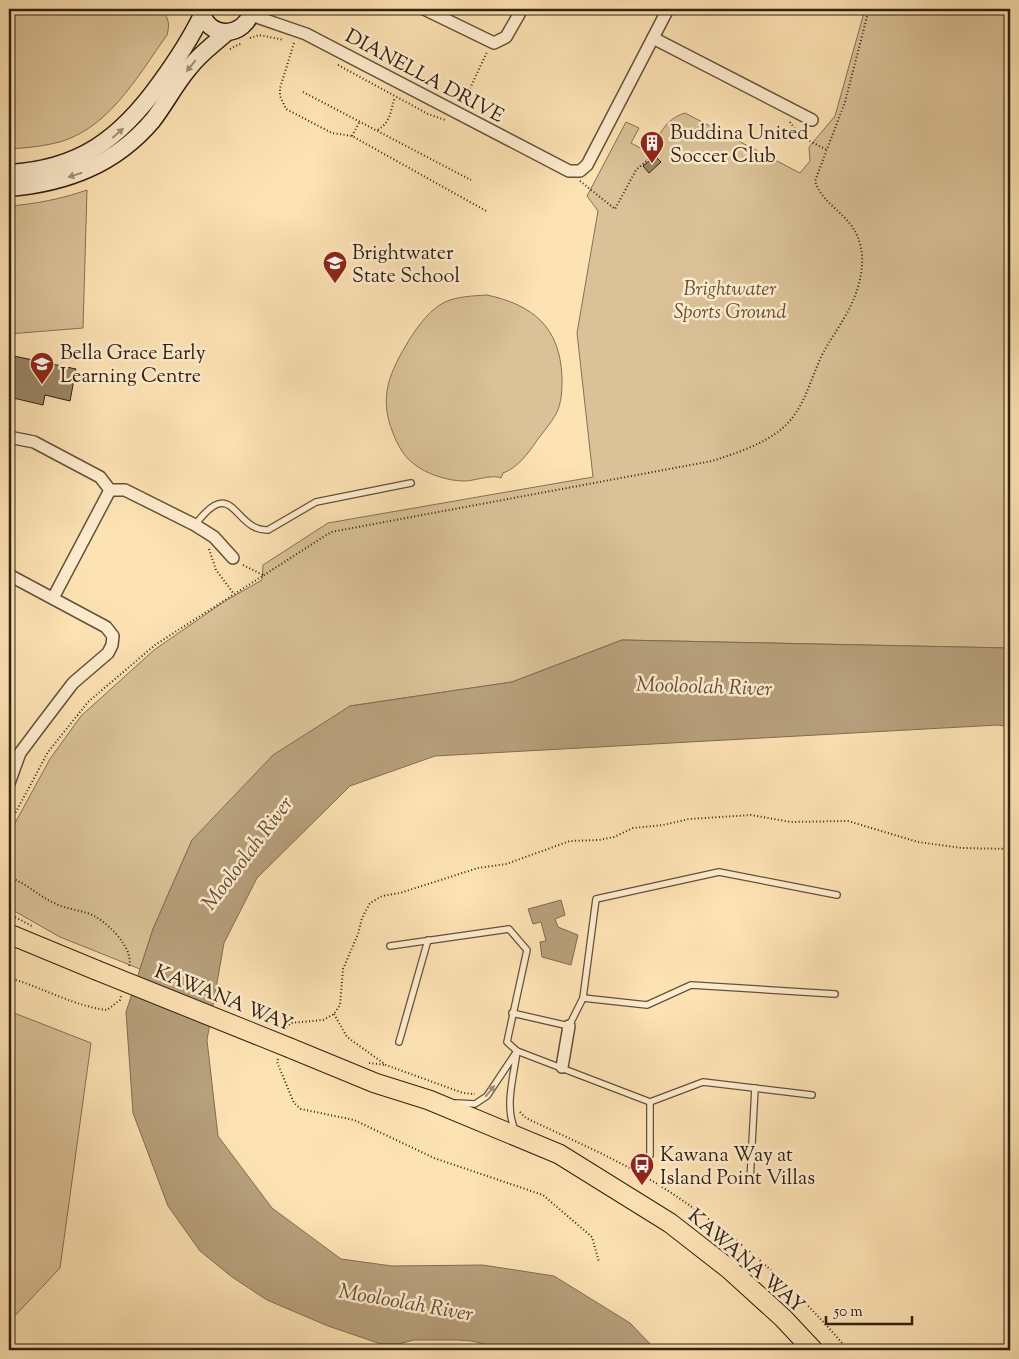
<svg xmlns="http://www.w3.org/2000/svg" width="1019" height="1359" font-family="'Sorts Mill Goudy',serif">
  <rect width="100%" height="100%" fill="#fde2b3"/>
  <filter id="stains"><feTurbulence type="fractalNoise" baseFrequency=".004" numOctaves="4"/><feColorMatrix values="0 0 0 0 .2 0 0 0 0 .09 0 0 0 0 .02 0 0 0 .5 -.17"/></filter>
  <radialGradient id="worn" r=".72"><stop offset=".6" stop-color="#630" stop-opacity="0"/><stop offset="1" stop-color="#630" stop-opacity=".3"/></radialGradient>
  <g fill="#dac197" stroke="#857154">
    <path d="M41,9h119c9,8 10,15 7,26 -30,42 -61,99 -116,109 -14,3 -28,4 -42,5v-138z"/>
    <path d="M865,9h145v639l-388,-8 -110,42 -162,24 -158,134 -39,89 -13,40 -80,-32 -51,-29v-74l41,-75 31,-43 73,-66 71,-49 37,-21 1,-15 65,-42 265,-46 -16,-144 21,-122 -11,-15 39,-74 13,6 -8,15 19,10c9,-18 15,-34 35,-40l115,60 10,-12 -1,-14 26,-31z"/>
    <path d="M87,190l-4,138 -74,6v-128c27,-2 52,-7 78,-16z"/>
    <path d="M487,295c46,10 73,32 75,82 0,12 0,26 -6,37 -5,9 -12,17 -18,25 -9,13 -20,29 -35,34l-2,5c-10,-4 -26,3 -37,3 -16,0 -38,-7 -50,-17 -10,-7 -17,-20 -21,-31 -15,-37 -3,-61 16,-93 9,-14 21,-31 36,-38 14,-6 28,-6 42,-7z"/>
    <path d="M9,1011l82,32 -31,225 -51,54z"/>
  </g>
  <g fill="#b7a07c" stroke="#816d51">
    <path d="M622,640l388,8v79l-12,-2 -563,31 -85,30 -93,92 -33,65 -17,97 11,96 54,72 69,51 51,7 91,-1 71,11 76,47 26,27h-149l-35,-9 -15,-1h-43l-16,4h-17l-53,-18 -61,-26 -35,-23 -32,-26 -32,-45 -35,-93 -7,-101 27,-83 39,-89 81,-85 77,-49 162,-24z"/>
    <path d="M561,900l4,15 -10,4 3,8 20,8 -7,30 -29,-8 -2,-15 6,-1 -5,-19 -8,2 -5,-15z"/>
  </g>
  <g fill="#9b8565" stroke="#302111">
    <path d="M655,156l6,6 -12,11 -6,-7z"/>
    <path d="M9,355l67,14 -6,32 -25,-6 -2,10 -34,-8z"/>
  </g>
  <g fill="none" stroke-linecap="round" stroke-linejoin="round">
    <defs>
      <g id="lane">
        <path d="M195,525c39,-52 38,6 73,5l48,-28 95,-19"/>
        <path d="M390,946l119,-17 18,21 -20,92 10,9 133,51 53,-20 109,13"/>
        <path d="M583,998l13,-99 123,-27 118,23"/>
        <path d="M512,1013l57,13 14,-28 64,7 44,-20 144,9"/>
        <path d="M399,1042l29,-102"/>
        <path d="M456,1103l19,1 12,-8 30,-45c-3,25 -13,55 -2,79"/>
        <path d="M650,1155v-53"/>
        <path d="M750,1181l5,-93"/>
      </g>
      <g id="street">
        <path d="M424,9l70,34 12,-6 16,-28"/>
        <path d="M251,15l55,19 263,137h11l7,-6 81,-156"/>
        <path d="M653,38l159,82"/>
        <path d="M9,437l25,5 66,35 10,13h15l70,35 19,12 19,21"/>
        <path d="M9,575l97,52 7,9 -1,9 -4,8 -35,30 -32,42 -21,28 -11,30"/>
        <path d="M53,598l57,-108"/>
        <path d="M562,1067l7,-41"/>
      </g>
      <g id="secondary">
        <path d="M201,9c5,31 45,30 51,0"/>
        <path d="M9,173c70,-4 111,-34 151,-90 16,-22 30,-43 42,-68"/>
        <path d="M9,188c57,-5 106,-23 144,-68 13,-17 23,-37 37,-53 10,-13 24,-23 36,-34"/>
      </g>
      <g id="primary">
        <path d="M9,934l87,36"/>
        <path d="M290,1048l85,35 54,17 130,54 111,69 59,46 54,49 30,32"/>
      </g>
    </defs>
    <use href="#lane" stroke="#63513a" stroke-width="8"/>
    <use href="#street" stroke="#63513a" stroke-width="14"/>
    <use href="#secondary" stroke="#302111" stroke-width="19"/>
    <use href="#primary" stroke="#302111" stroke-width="21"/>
    <g stroke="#302111" stroke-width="2" stroke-dasharray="1 2.5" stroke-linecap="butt">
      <path d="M250,38l9,-3 25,5"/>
      <path d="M294,43l-14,45v8l6,13 46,24 20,3 136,76"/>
      <path d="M230,49l12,-6"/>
      <path d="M338,65l90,49 17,6"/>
      <path d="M303,92l168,88"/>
      <path d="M471,107l3,-5 -8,-5 21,-45"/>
      <path d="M790,122l10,14 27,14"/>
      <path d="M378,130c14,-10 12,-19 17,-33"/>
      <path d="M352,136l8,-15"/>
      <path d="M580,181l35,28 21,-39 14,-12"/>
      <path d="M209,549l7,21 18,24"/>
      <path d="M243,565l20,10"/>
      <path d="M9,825l39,-73 40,-50 67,-57 176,-113 381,-71c25,-8 56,-18 75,-37 19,-20 24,-47 36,-71 11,-20 26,-39 33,-60 5,-14 8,-31 5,-45 -7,-35 -37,-39 -46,-67l30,-79 24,-93"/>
      <path d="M9,877c19,7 29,19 47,27 12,6 29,6 40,13 15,9 38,32 33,50"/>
      <path d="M9,914l23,12"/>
      <path d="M9,978c33,9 64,28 98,32l13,-10 1,-4"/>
      <path d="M334,1014l13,23 39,28 77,28 12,1"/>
      <path d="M284,1030l7,-7 32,-3 11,-6 6,-9 3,-36 15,-35 4,-16 8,-15 12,-7 18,-3 78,-25 28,-4 64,-23 29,-1 15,-3 19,-9 30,-3 26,-6 62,-4 40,7 57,-1 70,21 44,6 48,1"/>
      <path d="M278,1059l-1,3 17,41 7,6 53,11 80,38 109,37 49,42 7,25"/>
      <path d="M369,1063l17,2"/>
      <path d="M520,1112l6,6c44,21 91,41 133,67 71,45 135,101 189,165"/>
    </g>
    <use href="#lane" stroke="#feecce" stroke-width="5.5"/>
    <use href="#street" stroke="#feecce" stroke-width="11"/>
    <use href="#secondary" stroke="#feecce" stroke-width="16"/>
    <use href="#primary" stroke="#fde2b3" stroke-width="19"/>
    <defs>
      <path id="primary-bridge" d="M96,970l194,78"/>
    </defs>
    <use href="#primary-bridge" stroke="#302111" stroke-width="21" stroke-linecap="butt"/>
    <use href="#primary-bridge" stroke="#fde2b3" stroke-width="19"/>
  </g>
  <defs><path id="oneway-solid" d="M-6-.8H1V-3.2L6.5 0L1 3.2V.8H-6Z" transform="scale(1.25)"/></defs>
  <g fill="#a19179">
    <use href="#oneway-solid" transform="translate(191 66) rotate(129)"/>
    <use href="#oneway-solid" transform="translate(118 133) rotate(-41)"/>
    <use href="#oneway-solid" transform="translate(75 175) rotate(162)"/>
    <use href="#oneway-solid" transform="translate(490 1091) rotate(-51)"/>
  </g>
  <defs>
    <symbol id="building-pin" viewBox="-11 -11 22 30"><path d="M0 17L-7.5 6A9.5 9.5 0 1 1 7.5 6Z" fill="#8f2418" stroke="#feecce"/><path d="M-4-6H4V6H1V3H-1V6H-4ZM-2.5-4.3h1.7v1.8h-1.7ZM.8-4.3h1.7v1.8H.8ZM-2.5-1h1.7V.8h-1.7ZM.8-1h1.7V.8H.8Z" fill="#fff"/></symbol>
    <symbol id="school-pin" viewBox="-11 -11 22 30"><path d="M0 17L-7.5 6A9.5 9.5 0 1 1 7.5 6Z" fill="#8f2418" stroke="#feecce"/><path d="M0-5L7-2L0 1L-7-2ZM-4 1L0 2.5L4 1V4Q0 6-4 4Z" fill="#fff"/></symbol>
    <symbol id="bus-pin" viewBox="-11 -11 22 30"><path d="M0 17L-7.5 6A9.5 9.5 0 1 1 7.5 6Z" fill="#8f2418" stroke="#feecce"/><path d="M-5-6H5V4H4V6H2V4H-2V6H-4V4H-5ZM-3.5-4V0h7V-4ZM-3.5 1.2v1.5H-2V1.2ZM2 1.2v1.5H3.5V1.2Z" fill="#fff"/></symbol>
  </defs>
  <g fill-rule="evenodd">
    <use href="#building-pin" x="638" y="129" width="28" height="38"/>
    <use href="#school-pin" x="321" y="249" width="28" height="38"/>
    <use href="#school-pin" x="28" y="350" width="28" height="38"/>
    <use href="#bus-pin" x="628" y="1151" width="28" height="38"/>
  </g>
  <g text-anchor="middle" stroke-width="5" stroke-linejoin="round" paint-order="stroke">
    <g font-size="20" fill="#302111" stroke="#feecce">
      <text transform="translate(425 75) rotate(28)" y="7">DIANELLA DRIVE</text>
      <text transform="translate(224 997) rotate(22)" y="7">KAWANA WAY</text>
      <text transform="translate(747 1260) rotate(41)" y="7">KAWANA WAY</text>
    </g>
    <g font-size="20" fill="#302111" stroke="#feecce" text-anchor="start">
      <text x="670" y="139">Buddina United<tspan x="670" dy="23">Soccer Club</tspan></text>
      <text x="352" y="259">Brightwater<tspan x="352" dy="23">State School</tspan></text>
      <text x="60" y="359">Bella Grace Early<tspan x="60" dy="23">Learning Centre</tspan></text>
      <text x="660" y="1161">Kawana Way at<tspan x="660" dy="23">Island Point Villas</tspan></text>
    </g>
    <g font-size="20" font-style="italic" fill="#635139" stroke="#feecce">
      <text x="730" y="295">Brightwater<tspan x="730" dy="23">Sports Ground</tspan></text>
    </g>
    <g font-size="21" font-style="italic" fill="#5f4d36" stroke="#feecce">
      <text transform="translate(704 686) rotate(2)" y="7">Mooloolah River</text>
      <text transform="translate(247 853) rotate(-53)" y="7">Mooloolah River</text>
      <text transform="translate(406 1302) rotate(10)" y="7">Mooloolah River</text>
    </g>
  </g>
  <rect width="1019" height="1359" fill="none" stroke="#fde2b3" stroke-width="30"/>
  <rect x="10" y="10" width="999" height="1339" fill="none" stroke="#302111" stroke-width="2.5"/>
  <rect x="15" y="15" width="989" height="1329" fill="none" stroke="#302111"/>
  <path d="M826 1316v8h86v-8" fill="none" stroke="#302111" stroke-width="2.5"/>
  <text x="834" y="1316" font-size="15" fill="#302111" stroke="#feecce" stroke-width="4" paint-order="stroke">50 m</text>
  <rect width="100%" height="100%" filter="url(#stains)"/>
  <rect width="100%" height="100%" fill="url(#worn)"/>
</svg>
